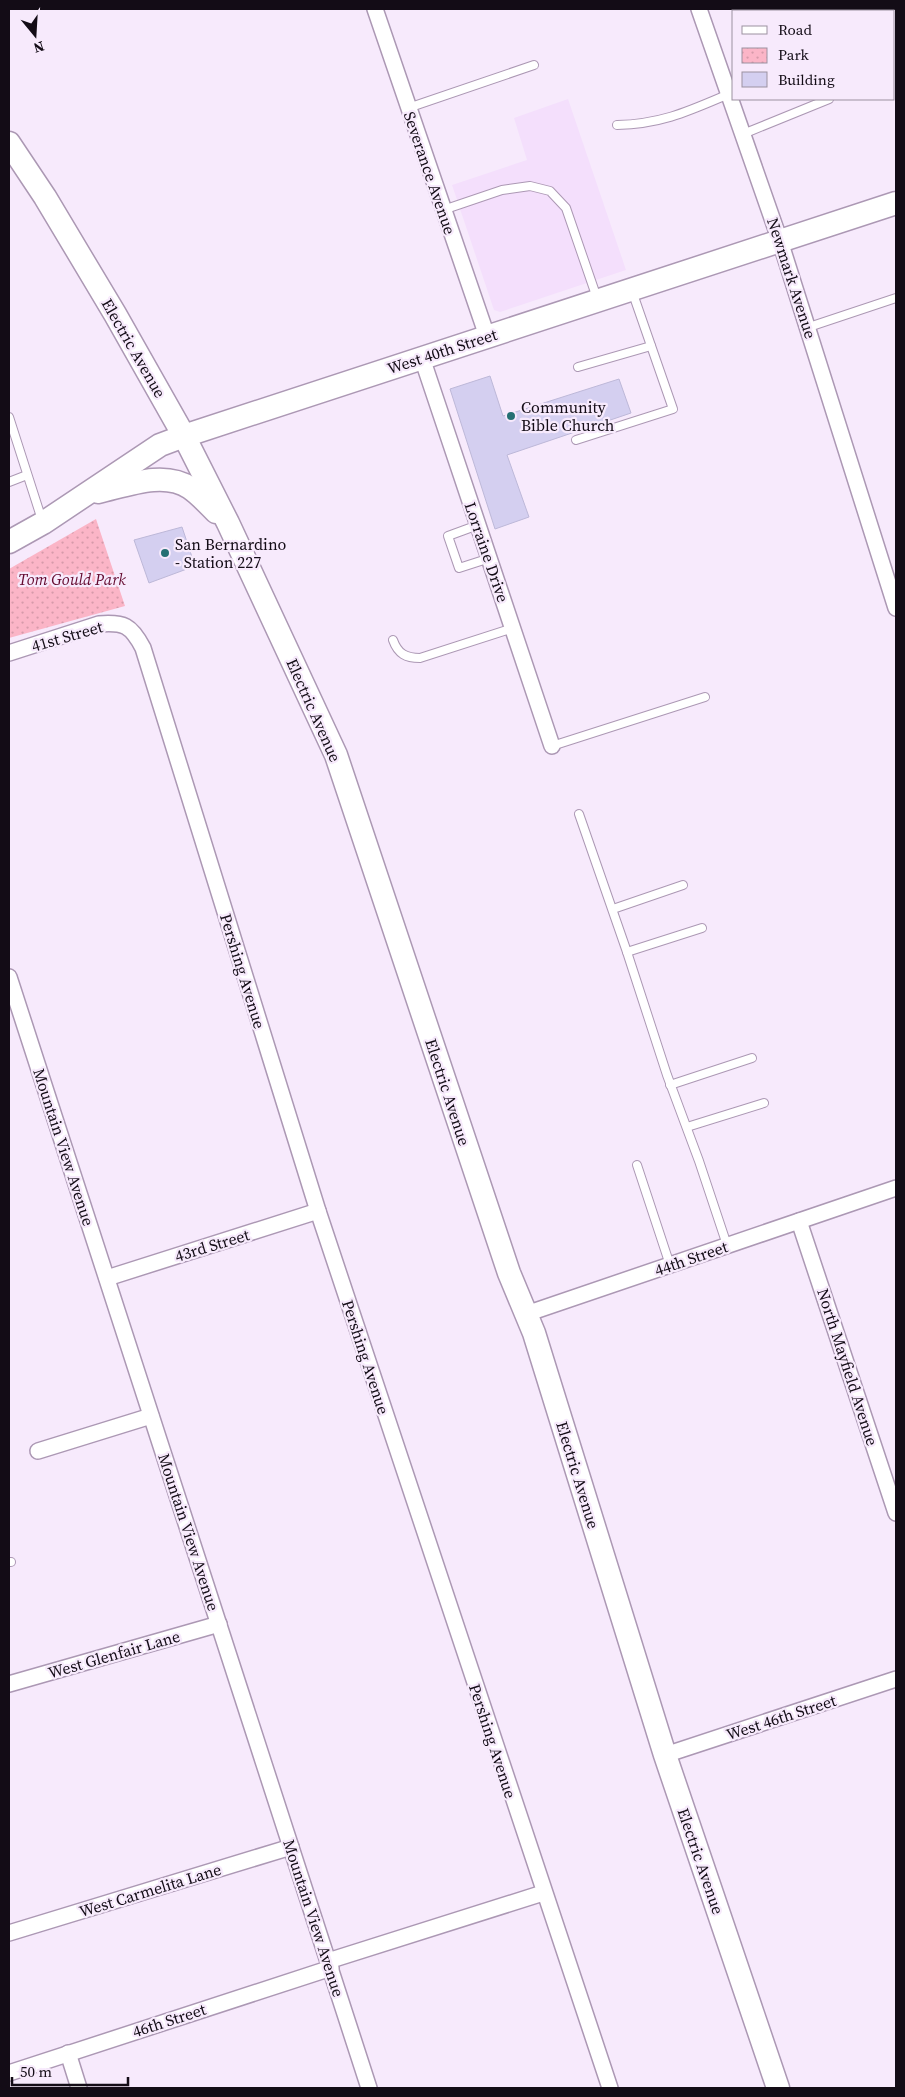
<svg xmlns="http://www.w3.org/2000/svg" width="905" height="2097" font-family="'Source Serif 4',serif">
  <defs>
    <pattern id="park-dots" width="8" height="8" patternUnits="userSpaceOnUse" patternTransform="scale(1.25)"><rect width="8" height="8" fill="#fbb5c7"/><path d="M2 2h.1M6 6h.1" fill="none" stroke="#d69aaa" stroke-width="1.8" stroke-linecap="round"/></pattern>
  </defs>
  <rect width="100%" height="100%" fill="#f7eafc"/>
  <path fill="#f4dffc" d="M568,99l58,171 -126,42 -6,-2 -42,-125 75,-25 -13,-42z"/>
  <path fill="url(#park-dots)" d="M96,519l29,87 -116,32v-69z"/>
  <g fill="#d4cff0" stroke="#bdb8d8">
    <path d="M490,376l13,40 116,-37 12,34 -124,42 22,62 -34,12 -45,-140z"/>
    <path d="M182,527l13,39 -46,17 -15,-43z"/>
  </g>
  <g fill="none" stroke-linecap="round" stroke-linejoin="round">
    <defs>
      <g id="lane">
        <path d="M408,108l126,-43"/>
        <path d="M617,125c45,-1 72,-14 112,-31"/>
        <path d="M743,134l86,-35"/>
        <path d="M443,210l59,-20 28,-4 20,5 16,17 31,90"/>
        <path d="M809,327l87,-29"/>
        <path d="M578,367l73,-21"/>
        <path d="M9,417l33,103"/>
        <path d="M576,440l97,-31 -41,-118"/>
        <path d="M9,482l18,-7"/>
        <path d="M478,525l-30,11 11,32 31,-10"/>
        <path d="M393,640c5,14 13,18 27,18l93,-30"/>
        <path d="M552,746l153,-49"/>
        <path d="M579,814l48,138 40,123 32,86 28,84"/>
        <path d="M613,909l70,-24"/>
        <path d="M627,952l75,-24"/>
        <path d="M670,1085l82,-27"/>
        <path d="M687,1127l77,-24"/>
        <path d="M637,1165l33,100"/>
        <path d="M9,1562h2"/>
      </g>
      <g id="street">
        <path d="M375,9l112,327"/>
        <path d="M699,9l81,232 116,367"/>
        <path d="M422,358l130,388"/>
        <path d="M9,653l90,-29c25,-2 32,1 44,24l175,563 292,877"/>
        <path d="M9,977l360,1111"/>
        <path d="M799,1221l97,292"/>
        <path d="M107,1278l211,-67"/>
        <path d="M526,1314l370,-126"/>
        <path d="M38,1451l113,-35"/>
        <path d="M9,1684l210,-60"/>
        <path d="M665,1755l231,-76"/>
        <path d="M9,1933l282,-86"/>
        <path d="M328,1961l215,-68"/>
        <path d="M68,2053l11,35"/>
        <path d="M9,2073l322,-105"/>
      </g>
      <g id="secondary">
        <path d="M9,143l36,54 70,117 69,122 44,87 108,232 173,518 25,60 131,422 113,333"/>
        <path d="M98,492c27,-6 66,-22 92,-4 9,6 18,16 26,24"/>
        <path d="M9,542l34,-19 117,-78 24,-9 712,-233"/>
      </g>
    </defs>
    <use href="#lane" stroke="#ac98b4" stroke-width="10"/>
    <use href="#street" stroke="#ac98b4" stroke-width="18"/>
    <use href="#secondary" stroke="#ac98b4" stroke-width="25"/>
    <use href="#lane" stroke="#fff" stroke-width="8"/>
    <use href="#street" stroke="#fff" stroke-width="15"/>
    <use href="#secondary" stroke="#fff" stroke-width="22"/>
  </g>
  <g fill="#257073" stroke="#f7eafc" stroke-width="2">
    <circle cx="511" cy="416" r="5"/>
    <circle cx="165" cy="553" r="5"/>
  </g>
  <g text-anchor="middle" stroke-width="4.5" stroke-linejoin="round" paint-order="stroke">
    <g font-size="16" fill="#130c16" stroke="#f7eafc">
      <text transform="translate(430 173) rotate(71)" y="6">Severance Avenue</text>
      <text transform="translate(792 278) rotate(72)" y="6">Newmark Avenue</text>
      <text transform="translate(134 348) rotate(60)" y="6">Electric Avenue</text>
      <text transform="translate(442 351) rotate(-18)" y="6">West 40th Street</text>
      <text transform="translate(487 552) rotate(71)" y="6">Lorraine Drive</text>
      <text transform="translate(67 636) rotate(-16)" y="6">41st Street</text>
      <text transform="translate(314 710) rotate(66)" y="6">Electric Avenue</text>
      <text transform="translate(243 971) rotate(73)" y="6">Pershing Avenue</text>
      <text transform="translate(448 1092) rotate(72)" y="6">Electric Avenue</text>
      <text transform="translate(64 1147) rotate(72)" y="6">Mountain View Avenue</text>
      <text transform="translate(212 1245) rotate(-17)" y="6">43rd Street</text>
      <text transform="translate(691 1258) rotate(-19)" y="6">44th Street</text>
      <text transform="translate(366 1357) rotate(72)" y="6">Pershing Avenue</text>
      <text transform="translate(848 1367) rotate(72)" y="6">North Mayfield Avenue</text>
      <text transform="translate(578 1475) rotate(73)" y="6">Electric Avenue</text>
      <text transform="translate(189 1532) rotate(72)" y="6">Mountain View Avenue</text>
      <text transform="translate(114 1654) rotate(-16)" y="6">West Glenfair Lane</text>
      <text transform="translate(781 1717) rotate(-18)" y="6">West 46th Street</text>
      <text transform="translate(493 1741) rotate(72)" y="6">Pershing Avenue</text>
      <text transform="translate(701 1861) rotate(71)" y="6">Electric Avenue</text>
      <text transform="translate(150 1890) rotate(-17)" y="6">West Carmelita Lane</text>
      <text transform="translate(314 1918) rotate(72)" y="6">Mountain View Avenue</text>
      <text transform="translate(169 2020) rotate(-18)" y="6">46th Street</text>
    </g>
    <g font-size="16" fill="#130c16" stroke="#f7eafc" text-anchor="start">
      <text x="521" y="413">Community<tspan x="521" dy="18">Bible Church</tspan></text>
      <text x="175" y="550">San Bernardino<tspan x="175" dy="18">- Station 227</tspan></text>
    </g>
    <g font-size="16" font-style="italic" fill="#650b30" stroke="#f7eafc">
      <text x="72" y="585">Tom Gould Park</text>
    </g>
  </g>
  <rect width="905" height="2097" fill="none" stroke="#130c16" stroke-width="20"/>
  <rect x="732" y="10" width="162" height="90" fill="#f7eafc" stroke="#9c91a0"/>
  <rect x="742" y="26" width="25" height="8" fill="#ffffff" stroke="#9c91a0"/>
  <text x="778" y="35" font-size="15" fill="#130c16">Road</text>
  <rect x="742" y="48" width="25" height="15" fill="url(#park-dots)" stroke="#9c91a0"/>
  <text x="778" y="60" font-size="15" fill="#130c16">Park</text>
  <rect x="742" y="72" width="25" height="15" fill="#d4cff0" stroke="#9c91a0"/>
  <text x="778" y="85" font-size="15" fill="#130c16">Building</text>
  <g transform="translate(35 35) rotate(162)" stroke="#f7eafc" stroke-width="4" paint-order="stroke">
  <path d="M0-4L9 19L0 12L-9 19Z" fill="#130c16"/>
  <text y="-8" font-size="14" font-weight="bold" text-anchor="middle" fill="#130c16">N</text>
  </g>
  <path d="M12 2077v8h116v-8" fill="none" stroke="#130c16" stroke-width="2.5"/>
  <text x="20" y="2077" font-size="15" fill="#130c16" stroke="#f7eafc" stroke-width="4" paint-order="stroke">50 m</text>
</svg>
